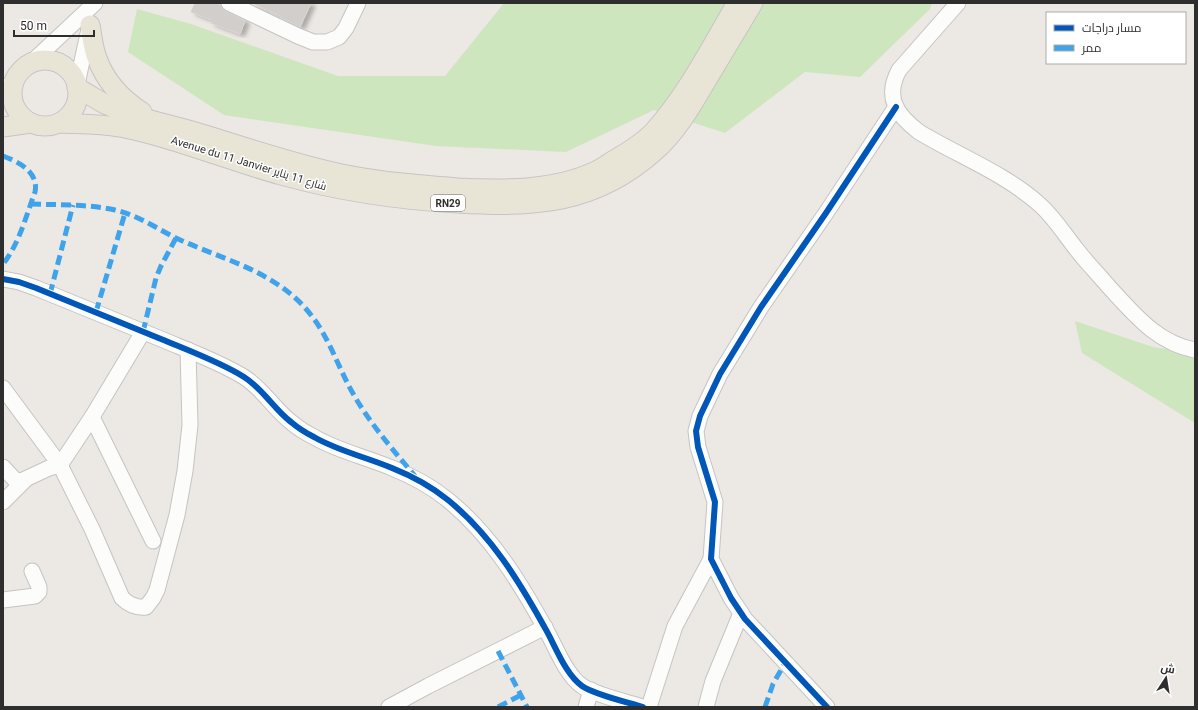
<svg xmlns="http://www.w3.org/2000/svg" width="1198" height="710" font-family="Roboto,Cairo,sans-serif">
  <defs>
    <filter id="shadow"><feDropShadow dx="4.5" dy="2.5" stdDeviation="2" flood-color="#0004"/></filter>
  </defs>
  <rect width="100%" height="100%" fill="#ece8e4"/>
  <g fill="#cee6be">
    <path d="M504,3h428l-2,6 -70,68 -55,-5 -80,61 -71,-23 -88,42 -130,-6 -212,-31 -96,-63 9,-43 54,15 147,52h107z"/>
    <path d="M1075,321l78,26 42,6v70l-113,-70z"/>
  </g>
  <g fill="#d1cecb" stroke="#d7d4d0" filter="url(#shadow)">
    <path d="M195,3h21l4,2 2,3 3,3 20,10 -5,13 -29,-11 1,-3 -21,-8z"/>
    <path d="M252,3h59l-11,24 -20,-10 1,-1z"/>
  </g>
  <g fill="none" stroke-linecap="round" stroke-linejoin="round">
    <defs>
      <g id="minor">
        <path d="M229,3l69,33 15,6h14l12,-5 7,-9 12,-25"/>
        <path d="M958,3l-59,67c-15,28 -2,45 20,62 40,24 85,41 120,72 15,13 26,31 38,46 10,13 22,25 32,37 25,27 48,56 86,63"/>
        <path d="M32,62l63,-59"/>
        <path d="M77,84l12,-55"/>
        <path d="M3,87l9,-2"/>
        <path d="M3,279l16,3 17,6c42,17 83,34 125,51 26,11 59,23 83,38 19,12 30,32 47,45 7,6 15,11 23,15 24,14 52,20 78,31 20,8 40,19 56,32 43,35 71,81 97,128 10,17 20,46 37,58 13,9 45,16 61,21"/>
        <path d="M3,388l57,77 32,64 30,69c7,7 14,10 24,9l7,-9 4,-8 20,-75 8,-44 5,-46 -2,-75"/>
        <path d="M92,417l61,124"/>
        <path d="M3,467l12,13 6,1 28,-13 11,-3 32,-48 51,-85"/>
        <path d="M3,502l22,-22"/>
        <path d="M3,600l32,-4 4,-4v-5l-7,-16"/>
        <path d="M389,707l39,-21 117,-59"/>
        <path d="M586,707l5,-17"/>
        <path d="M649,707l26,-81 36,-67"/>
        <path d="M706,707l7,-26 28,-68"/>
        <path d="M827,707l-82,-88 -14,-21 -20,-39 4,-57 -17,-55 -2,-16 4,-15 20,-42 41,-67 65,-94 70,-106"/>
      </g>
      <g id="major">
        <path d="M90,25c2,11 3,23 7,33 8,23 25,41 45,54"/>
        <circle cx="45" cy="93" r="33"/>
        <path d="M77,88c10,5 20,12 30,17 30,14 64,19 95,29 46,14 92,30 140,40 38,8 78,11 117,14 45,2 93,3 135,-16 7,-3 14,-8 20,-12 14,-8 29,-17 40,-29 33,-36 58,-86 83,-128"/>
        <path d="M60,123c20,1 40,1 60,4 55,11 107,33 161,48 58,16 117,25 177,28 35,2 70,3 104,-4 34,-7 66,-24 92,-47 23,-20 38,-47 54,-74 15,-25 30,-50 45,-75"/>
        <path d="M3,127l28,-4"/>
      </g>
    </defs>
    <use href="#minor" stroke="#c5c4c5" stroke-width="17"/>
    <use href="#major" stroke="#c6c5c4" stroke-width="21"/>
    <use href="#minor" stroke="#fcfcfb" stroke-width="15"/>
    <use href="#major" stroke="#e8e4d6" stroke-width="19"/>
    <g stroke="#3ea3eb" stroke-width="5" stroke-dasharray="10 5" stroke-linecap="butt">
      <path d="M3,156c16,6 36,16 32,36 -9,24 -16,52 -32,72"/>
      <path d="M31,204c28,1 56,0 84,6 22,5 41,18 61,28 47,22 101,33 135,77 19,24 28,55 44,82 17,29 39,54 60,79"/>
      <path d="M50,294l23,-89"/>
      <path d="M96,312l29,-99"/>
      <path d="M143,332l13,-54 5,-12 15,-28"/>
      <path d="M498,651l29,56"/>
      <path d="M498,707l23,-12"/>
      <path d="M765,707l8,-23 12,-21"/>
    </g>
    <defs>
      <g id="cycleway">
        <path d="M3,279l16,3 17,6c42,17 83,34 125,51 26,11 59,23 83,38 19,12 30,32 47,45 7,6 15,11 23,15 24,14 52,20 78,31 20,8 40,19 56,32 43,35 71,81 97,128 10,17 20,46 37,58 13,9 45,16 61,21"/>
        <path d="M827,707l-82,-88 -14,-21 -20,-39 4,-57 -17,-55 -2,-16 4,-15 20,-42 41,-67 65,-94 70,-106"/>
      </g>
    </defs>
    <use href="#cycleway" stroke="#fff" stroke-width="8"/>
    <use href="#cycleway" stroke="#0057b8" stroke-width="6"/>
  </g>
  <g text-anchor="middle" stroke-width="3" stroke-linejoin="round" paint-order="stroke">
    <rect fill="#fff" stroke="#6d6d6d" stroke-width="1" x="431" y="195" width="34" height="16" rx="3"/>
    <g font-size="10" font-weight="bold" fill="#2e2e2e">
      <text x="448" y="207">RN29</text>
    </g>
    <g font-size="11" fill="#2e2e2e" stroke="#fff">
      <text transform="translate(249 163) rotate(17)" y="4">Avenue du 11 Janvier شارع 11 يناير</text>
    </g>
  </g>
  <rect width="1198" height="710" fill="none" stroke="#2e2e2e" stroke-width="8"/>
  <rect x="1046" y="12" width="140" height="52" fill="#ffffff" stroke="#ababab"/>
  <rect x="1054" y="25" width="20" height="6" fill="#0057b8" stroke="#ababab"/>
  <text x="1082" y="32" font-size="12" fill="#2e2e2e">مسار دراجات</text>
  <rect x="1054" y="45" width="20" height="6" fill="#3ea3eb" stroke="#ababab"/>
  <text x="1082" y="52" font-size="12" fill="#2e2e2e">ممر</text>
  <g transform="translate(1166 678) rotate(12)" stroke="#ffffff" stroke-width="3" paint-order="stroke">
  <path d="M0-3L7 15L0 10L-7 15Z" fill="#2e2e2e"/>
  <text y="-6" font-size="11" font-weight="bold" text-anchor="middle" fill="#2e2e2e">ش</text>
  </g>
  <path d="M14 30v6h80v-6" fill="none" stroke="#2e2e2e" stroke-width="2"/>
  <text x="20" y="30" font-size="12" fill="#2e2e2e" stroke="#ffffff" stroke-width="3" paint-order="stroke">50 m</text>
</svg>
